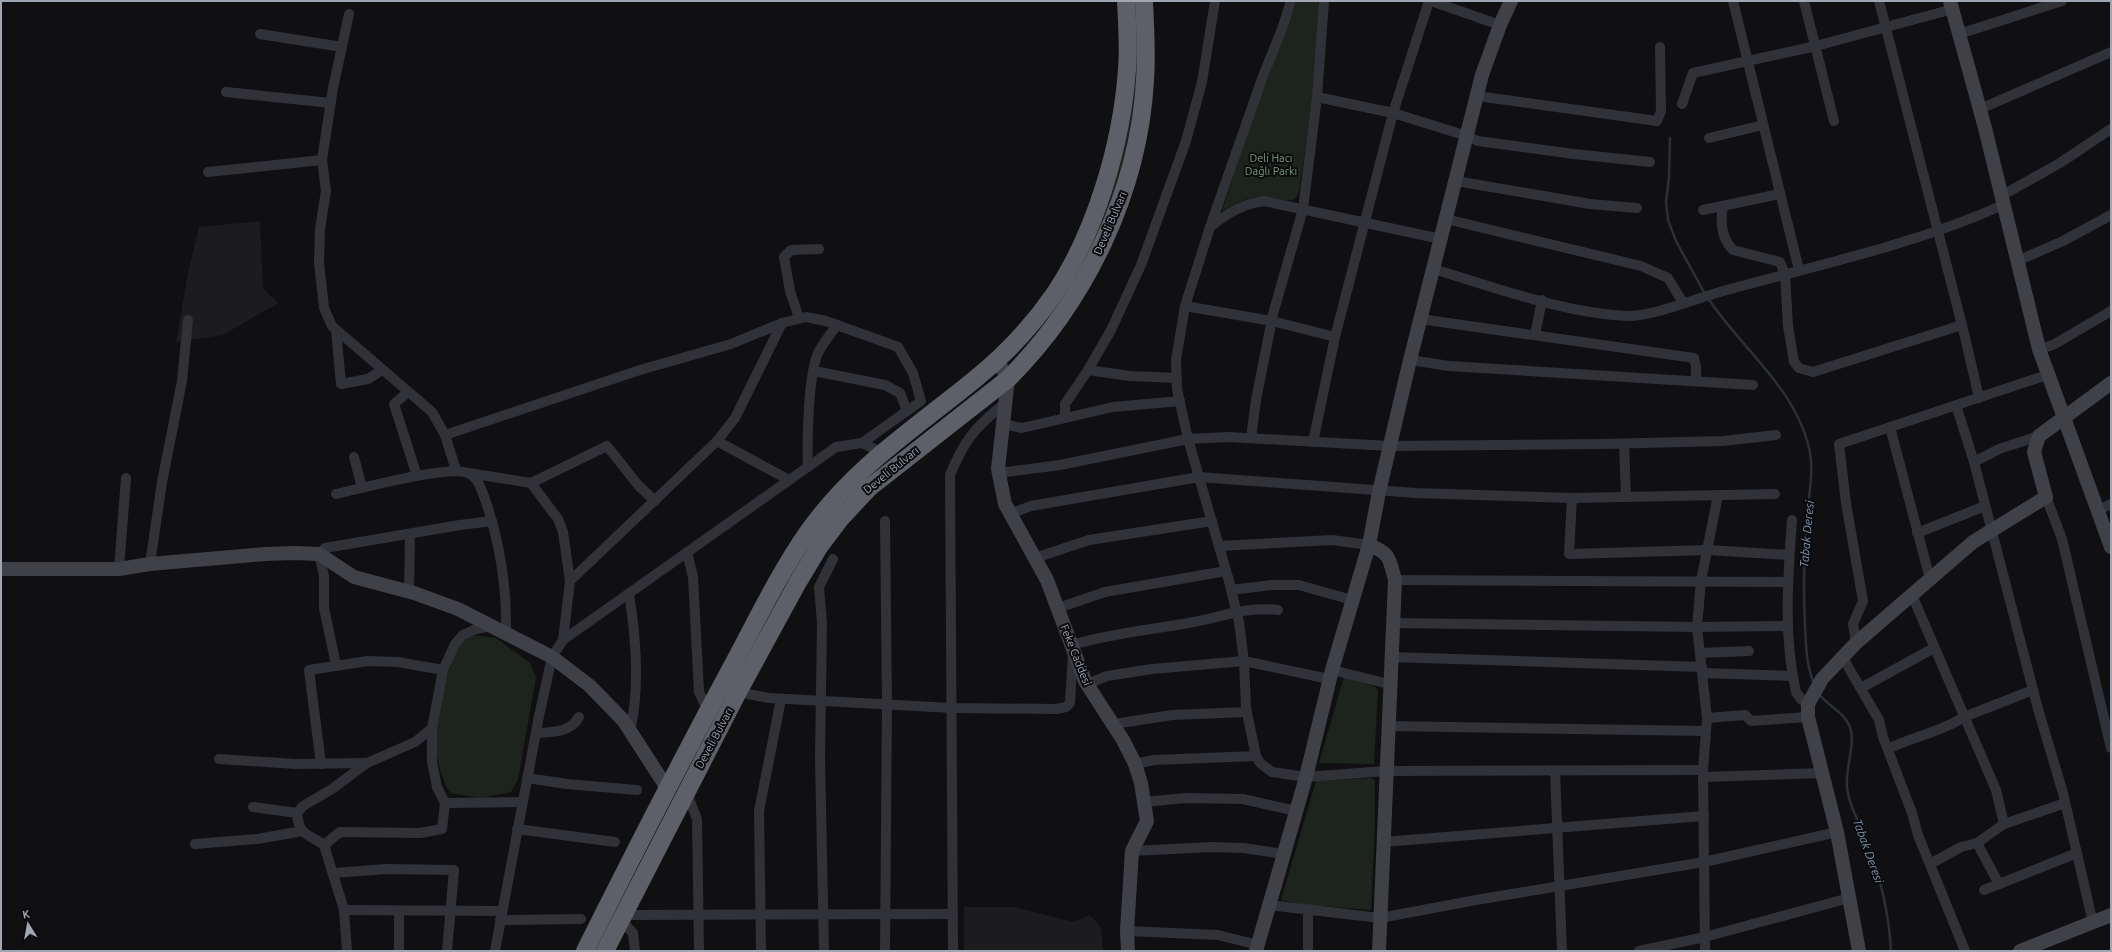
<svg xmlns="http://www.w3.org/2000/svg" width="2112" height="952" font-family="Ubuntu,sans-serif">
  <rect width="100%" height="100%" fill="#101012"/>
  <g fill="#1c1c1f">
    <path d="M260,221l3,68 15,14 -55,32 -47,7 12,-69 11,-46z"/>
    <path d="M964,907h51l58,15 17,-7 11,12 2,24h-139z"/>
  </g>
  <g fill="#1d241e">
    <path d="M1132,1h5l2,64 -7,65 -17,65 -27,63 -1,-8 25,-63z"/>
    <path d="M1297,1h22l-5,86 -15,105 -4,7c-13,5 -25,-3 -38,-2 -12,1 -24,8 -35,14l33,-101z"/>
    <path d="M472,635l24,3 34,25 6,14 -18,103 -7,12 -31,6 -30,-5c-9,-15 -13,-32 -14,-50 -2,-22 11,-77 23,-96 3,-5 8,-8 13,-12z"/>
    <path d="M1344,677l30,9 4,4 -4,74 -55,-1z"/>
    <path d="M1371,778l4,3v43l-4,86 -65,-5 -25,-5 35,-119z"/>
  </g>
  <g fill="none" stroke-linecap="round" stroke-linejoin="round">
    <g stroke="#293037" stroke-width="2.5">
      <path d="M1670,138l-1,39 -3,25 2,18 8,21 29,53"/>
      <path d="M1708,298c32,49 85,88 100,146 7,24 1,48 -1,72 -3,37 -4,73 -2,109 1,21 1,39 9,59"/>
      <path d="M1819,694c9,12 25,18 31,33 6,15 -5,42 -3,60 2,20 13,36 20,54 13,35 22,72 24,110"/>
    </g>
    <g stroke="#313237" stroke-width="10">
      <path d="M1291,1l-9,28 -19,47 -53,151 -25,79 -9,54 1,29 11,50 41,142 10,41 5,39 2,47 10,48 4,7 12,9 34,5 79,-6 318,-1"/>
      <path d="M1431,1l69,24"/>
      <path d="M1733,1l66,269"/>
      <path d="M1804,1l30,120"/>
      <path d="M1879,1l86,336 14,61"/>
      <path d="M349,14l-16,74 -11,72 4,31 -6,38 -1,34 5,45 8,18 100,86 13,23 11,35"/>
      <path d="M260,34l82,13"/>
      <path d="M1959,34l103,-33"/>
      <path d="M226,92l105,11"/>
      <path d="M1477,96l180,25 4,-10 -1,-64"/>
      <path d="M1317,97l76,16 74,23 11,5 96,13 76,8"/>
      <path d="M1682,104l11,-31 123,-27 137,-37"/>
      <path d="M1980,109l131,-57"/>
      <path d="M1709,138l54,-13"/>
      <path d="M208,172l114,-12"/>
      <path d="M1456,181l134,23 47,4"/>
      <path d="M2001,196l59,-33 51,-34"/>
      <path d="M1723,206c-3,16 -2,32 10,44l47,12 5,12 3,52 6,36 5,6 14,4 149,-47"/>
      <path d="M1703,210l77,-16"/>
      <path d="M1446,219l195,47 27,12 15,25"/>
      <path d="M1210,227c18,-14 32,-23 54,-26l177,38"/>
      <path d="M2017,261l46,-20 48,-26"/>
      <path d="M1433,269c62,18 129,44 194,47 24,1 71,-18 96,-25 94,-26 191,-46 280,-86"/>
      <path d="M1185,306l87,15 63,16"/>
      <path d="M799,318l-9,-27 -6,-34 7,-7 28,-1"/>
      <path d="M1420,319l274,39 2,9v14"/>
      <path d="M336,330l5,54 27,-5 14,-9"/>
      <path d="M1535,335l7,-35"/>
      <path d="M2039,349l14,-4 58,-34"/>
      <path d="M1410,360l39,6 304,19"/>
      <path d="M1088,370l23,-40 30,-65 45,-124 16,-59 13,-81"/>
      <path d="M814,371l71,14 15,8 7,18"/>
      <path d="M408,392l-14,12 23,72"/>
      <path d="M1956,405l18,57 64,247 25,84 30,130"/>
      <path d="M1065,418v-14l23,-34 42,6 47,2"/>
      <path d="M1002,424l20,4 91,-21 67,-6"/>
      <path d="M1890,427l40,152"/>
      <path d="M445,435l195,-65 91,-26 51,-21 24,-6 20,4 72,26 15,26 8,28 -59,42"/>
      <path d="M1251,438l5,-38 17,-86 30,-105 14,-112 7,-96"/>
      <path d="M717,441l72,39"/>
      <path d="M1313,442l22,-105 58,-224 36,-112"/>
      <path d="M1624,444l2,53"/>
      <path d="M354,457l8,31"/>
      <path d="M1974,462l25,-13 40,-13"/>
      <path d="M808,467c-1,-26 0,-95 11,-116 5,-9 12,-18 18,-26"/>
      <path d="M469,473l62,10 76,-37 31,39 17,16"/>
      <path d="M998,473l62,-8 128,-26 40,-2 161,9 214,-2 120,-3 53,-6"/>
      <path d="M531,483l27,36 5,13 7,49"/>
      <path d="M336,494c23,-5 117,-31 134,-20 10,6 13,21 17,31 14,43 20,84 19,128"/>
      <path d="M2046,497l16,42 49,209"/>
      <path d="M1572,498l-3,56 139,-4 81,5"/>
      <path d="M2097,511l14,-7"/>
      <path d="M1009,514l22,-8 168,-29 216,16 157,5 203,-4"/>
      <path d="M1792,520c-4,57 -9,115 4,172l5,7 7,5"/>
      <path d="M885,521l2,183 -2,247"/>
      <path d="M1917,533l68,-27"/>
      <path d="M1219,546l113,-6 37,5"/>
      <path d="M687,552l6,25 6,115 9,19"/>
      <path d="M1035,558l54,-18 123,-19"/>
      <path d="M150,564l12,-82 20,-101 6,-61"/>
      <path d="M119,569l7,-91"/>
      <path d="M1395,580l393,2"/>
      <path d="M1231,590l41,-5h27l53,15"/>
      <path d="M409,592l1,-58"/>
      <path d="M629,594c7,43 11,95 1,137"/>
      <path d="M1912,595l84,195 8,34"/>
      <path d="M1058,608l47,-16 121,-21"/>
      <path d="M1392,623l305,4 91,-1"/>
      <path d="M563,640l7,-59 147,-140 18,-23 47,-95"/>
      <path d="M1856,643l-3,-19 10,-23 -17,-98 -7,-59 208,-69"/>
      <path d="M1071,645c38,-11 78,-15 117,-22 32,-5 56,-17 90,-13"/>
      <path d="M1700,653l49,-2"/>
      <path d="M1391,657l311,10"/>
      <path d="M1843,658l36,62 4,17 29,76 6,22 47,116"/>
      <path d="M336,665l-12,-57v-32l-5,-22 6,-6 135,-23 32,-4"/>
      <path d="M1332,670l57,14"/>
      <path d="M1702,673l91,3"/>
      <path d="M1087,684l20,-8 45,-7 92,-8 85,18"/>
      <path d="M1861,688l73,-40"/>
      <path d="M738,692l31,6 183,10 104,1 10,-2 4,-4 3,-49"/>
      <path d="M1707,718l38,-3 6,6 57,-4"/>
      <path d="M1114,724l58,-9 75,-3"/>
      <path d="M1387,726l319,5"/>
      <path d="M536,733c16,-1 34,0 43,-16"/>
      <path d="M1888,749c24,-12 53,-17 76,-32l69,-27"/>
      <path d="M219,759l77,5 71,-1"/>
      <path d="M321,764l-12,-94 59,-9 30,1 45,8"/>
      <path d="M1135,764l19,-4 102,-4"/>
      <path d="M1555,771l7,180"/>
      <path d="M1703,777l119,-4"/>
      <path d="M527,778l40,6 70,6"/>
      <path d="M686,791l11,28 2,132"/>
      <path d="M1145,802l40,-4 58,1 53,12"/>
      <path d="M445,803l77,-1"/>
      <path d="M253,807l44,6"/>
      <path d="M517,829l98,13"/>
      <path d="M1383,842l321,-26"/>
      <path d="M1977,843l22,41"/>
      <path d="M195,844l62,-5 46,-8"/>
      <path d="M324,845l16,-13 80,1 22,-4 3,-26 -8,-16 -5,-25v-34l11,-58 12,-26 8,-9 13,-6 16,-3"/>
      <path d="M1132,851l79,-4 33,1 39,6"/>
      <path d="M1930,864l31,-17 16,-4 27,-19 61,-21"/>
      <path d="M334,873l53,-4 67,1 -7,81"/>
      <path d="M1984,890l93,-37"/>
      <path d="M1269,905l111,13 96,-18 228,-38 133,-30"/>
      <path d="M1308,909v42"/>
      <path d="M344,910l158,1"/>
      <path d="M399,911v40"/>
      <path d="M623,915l330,-1"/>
      <path d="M500,920l81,-1"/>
      <path d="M621,920l12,13 2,18"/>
      <path d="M1127,931l91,4 40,10"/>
      <path d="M347,951l-3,-41 -20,-65c-16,-12 -25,-8 -27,-32l6,-7 29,-17 35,-26 48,-21 17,-14"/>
      <path d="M495,951l44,-235 13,-59 11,-17 273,-193 26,-4 19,9"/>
      <path d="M761,951l-2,-140 22,-112"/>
      <path d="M824,951l-4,-193 2,-135 -3,-36 14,-28"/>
      <path d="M953,951l-3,-476c14,-34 25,-48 54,-71"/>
      <path d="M1639,951l66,-14 144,-39"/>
      <path d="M1705,951l-2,-181 4,-52 -10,-91 4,-46 17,-86"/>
    </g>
    <g stroke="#3f4147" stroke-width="14">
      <path d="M1950,1l35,127 54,221 72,198"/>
      <path d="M997,360l11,19 -10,90 7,35 42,76 38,101 38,59 12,24 6,19 6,38 -15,30 -5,80 1,20"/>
      <path d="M1369,545c22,9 20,13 26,35l-16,371"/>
      <path d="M1,569h118l31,-5 115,-10 29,-1 25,1 35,23 60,16 44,16 94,48 38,29 33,34 44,68"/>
      <path d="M1256,951l50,-174 26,-107 37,-125 10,-53 31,-132 72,-285 18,-50 11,-24"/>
      <path d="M1859,951l-22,-119 -29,-115v-13l14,-25 34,-36 117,-101 73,-45 -12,-45 5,-16 72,-53"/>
      <path d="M2020,951l91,-36"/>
    </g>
    <g stroke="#5d6068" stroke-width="18">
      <path d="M585,951c47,-94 95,-188 145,-281 25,-46 48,-95 78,-138 46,-65 106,-103 166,-152 31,-25 59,-55 81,-87 41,-61 67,-151 72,-224 2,-23 0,-45 -1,-68"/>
      <path d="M605,951l133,-259 60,-110 21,-35 21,-28 29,-31 139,-109c78,-78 131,-188 137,-299 2,-27 0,-53 -1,-79"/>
    </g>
  </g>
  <g text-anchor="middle" stroke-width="4" stroke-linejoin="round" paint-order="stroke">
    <g font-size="11" fill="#789e7b" stroke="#0b0b0d">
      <text x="1271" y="162">Deli Hacı<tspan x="1271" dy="13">Dağlı Parkı</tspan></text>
    </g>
    <g font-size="11" fill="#a1a6b3" stroke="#0b0b0d">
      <text transform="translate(1110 223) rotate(-67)" y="4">Develi Bulvarı</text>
      <text transform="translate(891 470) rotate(-39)" y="4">Develi Bulvarı</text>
      <text transform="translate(1076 655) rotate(68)" y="4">Feke Caddesi</text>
      <text transform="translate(714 738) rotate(-62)" y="4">Develi Bulvarı</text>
    </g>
    <g font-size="12" font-style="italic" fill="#7793af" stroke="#0b0b0d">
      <text transform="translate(1807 534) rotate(-85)" y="4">Tabak Deresi</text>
      <text transform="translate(1868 851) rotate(70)" y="4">Tabak Deresi</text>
    </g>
  </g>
  <rect width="2112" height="952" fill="none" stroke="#a1a6b3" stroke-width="4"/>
  <g transform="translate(28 924) rotate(349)" stroke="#0b0b0d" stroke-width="3" paint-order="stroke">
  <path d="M0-3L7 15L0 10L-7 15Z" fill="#a1a6b3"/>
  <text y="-6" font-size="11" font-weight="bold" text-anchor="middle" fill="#a1a6b3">K</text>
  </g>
</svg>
